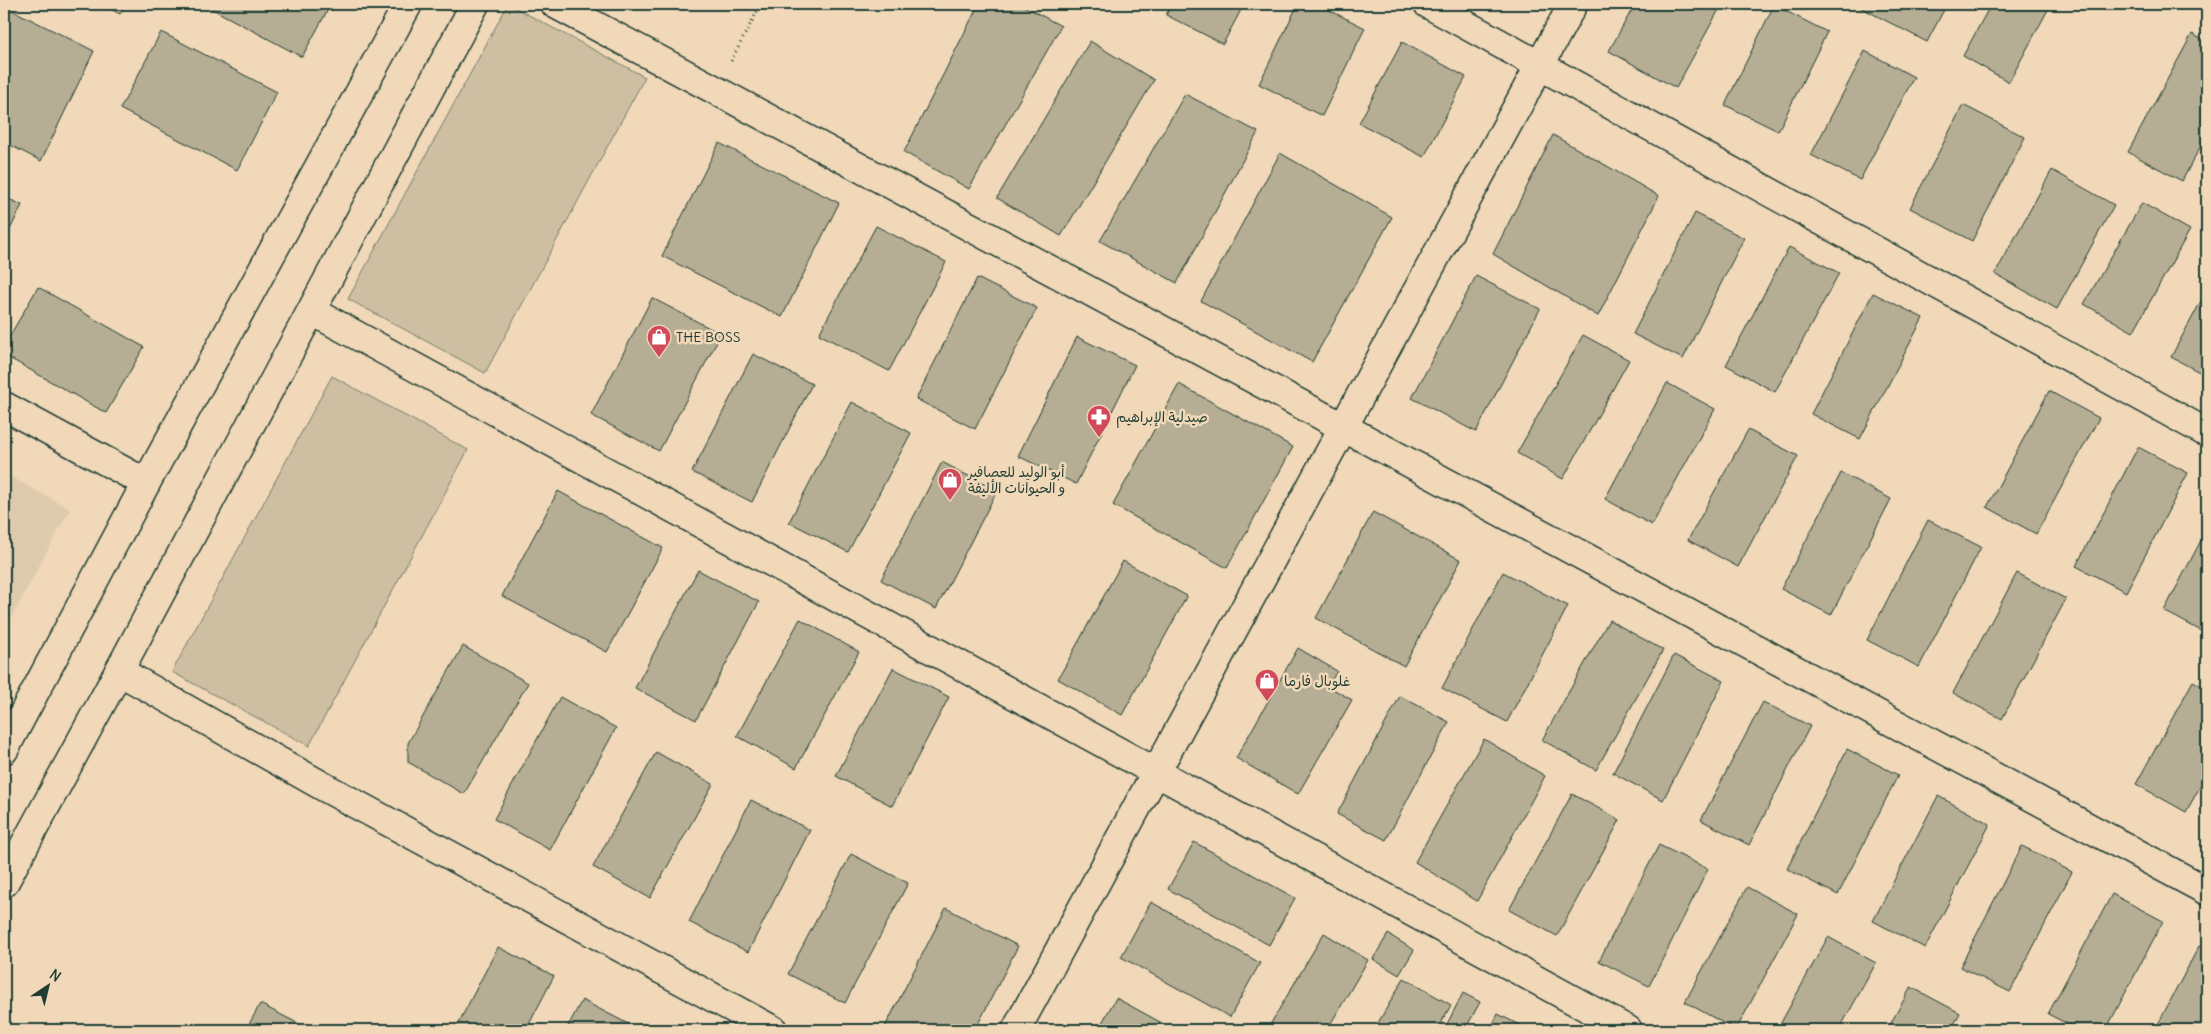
<svg xmlns="http://www.w3.org/2000/svg" width="2211" height="1034" font-family="Delius,'Playpen Sans Arabic',sans-serif">
  <rect width="100%" height="100%" fill="#f0d8b8"/>
  <filter id="ink" filterUnits="userSpaceOnUse"><feTurbulence type="fractalNoise" baseFrequency=".02" numOctaves="2"/><feDisplacementMap in="SourceGraphic" scale="10" xChannelSelector="R" yChannelSelector="G"/><feConvolveMatrix kernelMatrix="1 2 1 2 8 2 1 2 1" color-interpolation-filters="sRGB"/></filter>
  <g filter="url(#ink)">
    <path fill="#decbad" d="M4,473l66,36 -66,122z"/>
    <g fill="#cebfa2" stroke="#767e6b">
      <path d="M508,4l137,73 -160,296 -137,-74z"/>
      <path d="M332,376l136,74 -159,296 -137,-74z"/>
    </g>
    <g fill="#b5ad94" stroke="#1f3d34">
      <path d="M101,4h25l-6,10z"/>
      <path d="M203,4h128l-29,53z"/>
      <path d="M979,4h41l41,22 -92,163 -65,-37z"/>
      <path d="M1172,4h72l-21,40 -57,-29z"/>
      <path d="M1298,4h19l48,24 -43,88 -63,-32z"/>
      <path d="M1635,4h87l-46,84 -67,-37z"/>
      <path d="M1854,4h93l-20,38z"/>
      <path d="M1991,4h60l-42,78 -46,-26z"/>
      <path d="M1774,5l53,27 -49,99 -53,-26z"/>
      <path d="M4,6l90,45 -53,110 -37,-19z"/>
      <path d="M161,32l116,60 -40,78 -117,-61z"/>
      <path d="M2192,34l15,8v92l-25,47 -54,-29z"/>
      <path d="M1090,41l64,39 -93,156 -64,-38z"/>
      <path d="M1402,42l64,35 -42,80 -65,-34z"/>
      <path d="M1865,51l49,26 -54,103 -49,-25z"/>
      <path d="M1185,94l73,38 -81,151 -77,-42z"/>
      <path d="M1963,105l62,32 -53,104 -62,-33z"/>
      <path d="M1553,135l106,61 -61,120 -105,-62z"/>
      <path d="M719,143l120,60 -57,114 -120,-61z"/>
      <path d="M1280,153l112,64 -80,145 -111,-61z"/>
      <path d="M2052,170l62,35 -57,104 -62,-35z"/>
      <path d="M4,197l18,8 -18,37z"/>
      <path d="M2142,203l48,27 -57,102 -49,-28z"/>
      <path d="M1695,213l49,25 -61,121 -50,-25z"/>
      <path d="M876,226l70,36 -57,109 -70,-37z"/>
      <path d="M1789,247l50,26 -64,119 -49,-27z"/>
      <path d="M1476,276l64,33 -64,123 -64,-34z"/>
      <path d="M977,278l60,30 -62,121 -59,-30z"/>
      <path d="M38,287l106,60 -38,66 -102,-58v-9z"/>
      <path d="M2207,290v86l-36,-19z"/>
      <path d="M1873,293l50,25 -63,121 -49,-25z"/>
      <path d="M652,298l69,36 -62,117 -68,-36z"/>
      <path d="M1583,335l46,25 -66,119 -46,-26z"/>
      <path d="M1077,337l58,28 -59,119 -58,-28z"/>
      <path d="M753,354l59,30 -60,118 -60,-30z"/>
      <path d="M1667,383l48,26 -63,116 -47,-26z"/>
      <path d="M1179,384l114,63 -66,121 -114,-63z"/>
      <path d="M2049,391l50,27 -63,116 -49,-27z"/>
      <path d="M852,402l59,31 -63,119 -59,-30z"/>
      <path d="M1748,430l50,26 -60,111 -50,-27z"/>
      <path d="M2138,447l50,26 -62,119 -50,-26z"/>
      <path d="M942,462l55,29 -61,118 -55,-29z"/>
      <path d="M1841,473l50,26 -60,116 -50,-26z"/>
      <path d="M558,491l105,57 -56,104 -105,-56z"/>
      <path d="M1373,512l88,48 -57,106 -88,-48z"/>
      <path d="M1928,520l53,27 -62,120 -52,-27z"/>
      <path d="M2207,529v105l-43,-23z"/>
      <path d="M1123,561l64,35 -65,119 -64,-36z"/>
      <path d="M698,570l61,32 -63,118 -61,-32z"/>
      <path d="M1503,572l65,34 -61,116 -65,-34z"/>
      <path d="M2017,573l49,26 -64,120 -49,-26z"/>
      <path d="M800,619l59,33 -63,116 -59,-32z"/>
      <path d="M1609,620l54,30 -67,120 -54,-30z"/>
      <path d="M463,646l65,37 -64,111 -56,-32v-19z"/>
      <path d="M1298,648l39,23 -9,15 24,14 -54,94 -62,-36z"/>
      <path d="M1674,655l50,26 -61,119 -50,-27z"/>
      <path d="M893,668l56,29 -57,109 -56,-30z"/>
      <path d="M2193,681l14,8v85l-21,38 -50,-28z"/>
      <path d="M1400,696l49,26 -63,118 -49,-26z"/>
      <path d="M560,697l56,31 -66,122 -56,-31z"/>
      <path d="M1763,702l47,24 -61,119 -48,-25z"/>
      <path d="M1484,739l61,37 -68,125 -62,-39z"/>
      <path d="M1847,749l51,26 -60,120 -51,-26z"/>
      <path d="M656,752l57,32 -63,114 -57,-31z"/>
      <path d="M1572,794l48,26 -63,116 -48,-26z"/>
      <path d="M1938,796l52,28 -65,124 -52,-27z"/>
      <path d="M751,800l59,30 -62,122 -59,-30z"/>
      <path d="M1194,842l101,56 -26,47 -101,-56z"/>
      <path d="M1659,845l49,24 -59,117 -50,-25z"/>
      <path d="M2022,846l50,26 -62,120 -50,-25z"/>
      <path d="M851,854l57,29 -63,120 -57,-29z"/>
      <path d="M1747,887l51,27 -62,116 -51,-28z"/>
      <path d="M2112,894l51,27 -57,109h-27l-31,-16z"/>
      <path d="M1151,902l109,61 -30,54 -109,-60z"/>
      <path d="M946,908l72,38 -43,84h-83l-7,-3z"/>
      <path d="M1324,933l44,27 -41,70h-60z"/>
      <path d="M1388,934l26,16 -15,25 -26,-16z"/>
      <path d="M1828,937l48,26 -37,67h-62z"/>
      <path d="M2199,946l8,4v80h-52z"/>
      <path d="M498,947l56,29 -28,54h-71z"/>
      <path d="M1404,978l47,27 -14,25h-63z"/>
      <path d="M1911,987l49,26 -9,17h-64z"/>
      <path d="M1463,993l17,9 -15,28h-21z"/>
      <path d="M1116,998l55,30 -2,2h-71z"/>
      <path d="M582,1000l58,30h-74z"/>
      <path d="M260,1004l51,26h-65z"/>
      <path d="M1498,1014l31,16h-39z"/>
    </g>
    <g fill="none" stroke-linecap="round" stroke-linejoin="round">
      <defs>
        <g id="minor">
          <path d="M555,4l1652,887"/>
          <path d="M1428,4l779,429"/>
          <path d="M312,311l1316,719"/>
          <path d="M4,406l142,77"/>
          <path d="M119,671l207,117 447,242"/>
          <path d="M4,750l142,-267 262,-479"/>
          <path d="M4,883l115,-212 356,-667"/>
          <path d="M1016,1030l557,-1026"/>
        </g>
      </defs>
      <use href="#minor" stroke="#1f3d34" stroke-width="31"/>
      <path stroke="#1f3d34" stroke-width="3" stroke-dasharray="1 4" stroke-linecap="butt" d="M731,61l30,-57"/>
      <use href="#minor" stroke="#f0d8b8" stroke-width="28"/>
    </g>
  </g>
  <defs>
    <symbol id="shop-pin" viewBox="-11 -11 22 30"><path d="M0 17L-7.5 6A9.5 9.5 0 1 1 7.5 6Z" fill="#d1495b" stroke="#f0d8b8"/><path d="M-5-2.5h2.3a2.7 3.5 0 0 1 5.4 0H5L5.5 6h-11ZM-1.5-2.5h3a1.5 2.3 0 0 0-3 0Z" fill="#fff"/></symbol>
    <symbol id="pharmacy-pin" viewBox="-11 -11 22 30"><path d="M0 17L-7.5 6A9.5 9.5 0 1 1 7.5 6Z" fill="#d1495b" stroke="#f0d8b8"/><path d="M-2-6h4v4h4v4h-4v4h-4v-4h-4v-4h4Z" fill="#fff"/></symbol>
  </defs>
  <g fill-rule="evenodd">
    <use href="#shop-pin" x="645" y="323" width="28" height="38"/>
    <use href="#pharmacy-pin" x="1085" y="403" width="28" height="38"/>
    <use href="#shop-pin" x="936" y="466" width="28" height="38"/>
    <use href="#shop-pin" x="1253" y="667" width="28" height="38"/>
  </g>
  <g text-anchor="middle" stroke-width="5" stroke-linejoin="round" paint-order="stroke">
    <g font-size="14" fill="#1f3d34" stroke="#f0d8b8" text-anchor="start">
      <text x="676" y="342">THE BOSS</text>
      <text x="1116" y="422">صيدلية الإبراهيم</text>
      <text x="968" y="477">أبو الوليد للعصافير<tspan x="968" dy="16">و الحيوانات الأليفة</tspan></text>
      <text x="1284" y="686">غلوبال فارما</text>
    </g>
  </g>
  <rect width="2211" height="1034" fill="none" stroke="#f0d8b8" stroke-width="20"/>
  <rect x="10" y="10" width="2191" height="1014" fill="none" stroke="#1f3d34" stroke-width="2" filter="url(#ink)"/>
  <g transform="translate(48 986) rotate(35)" stroke="#f0d8b8" stroke-width="4" paint-order="stroke">
  <path d="M0-4L9 19L0 12L-9 19Z" fill="#1f3d34"/>
  <text y="-8" font-size="14" font-weight="bold" text-anchor="middle" fill="#1f3d34">N</text>
  </g>
</svg>
